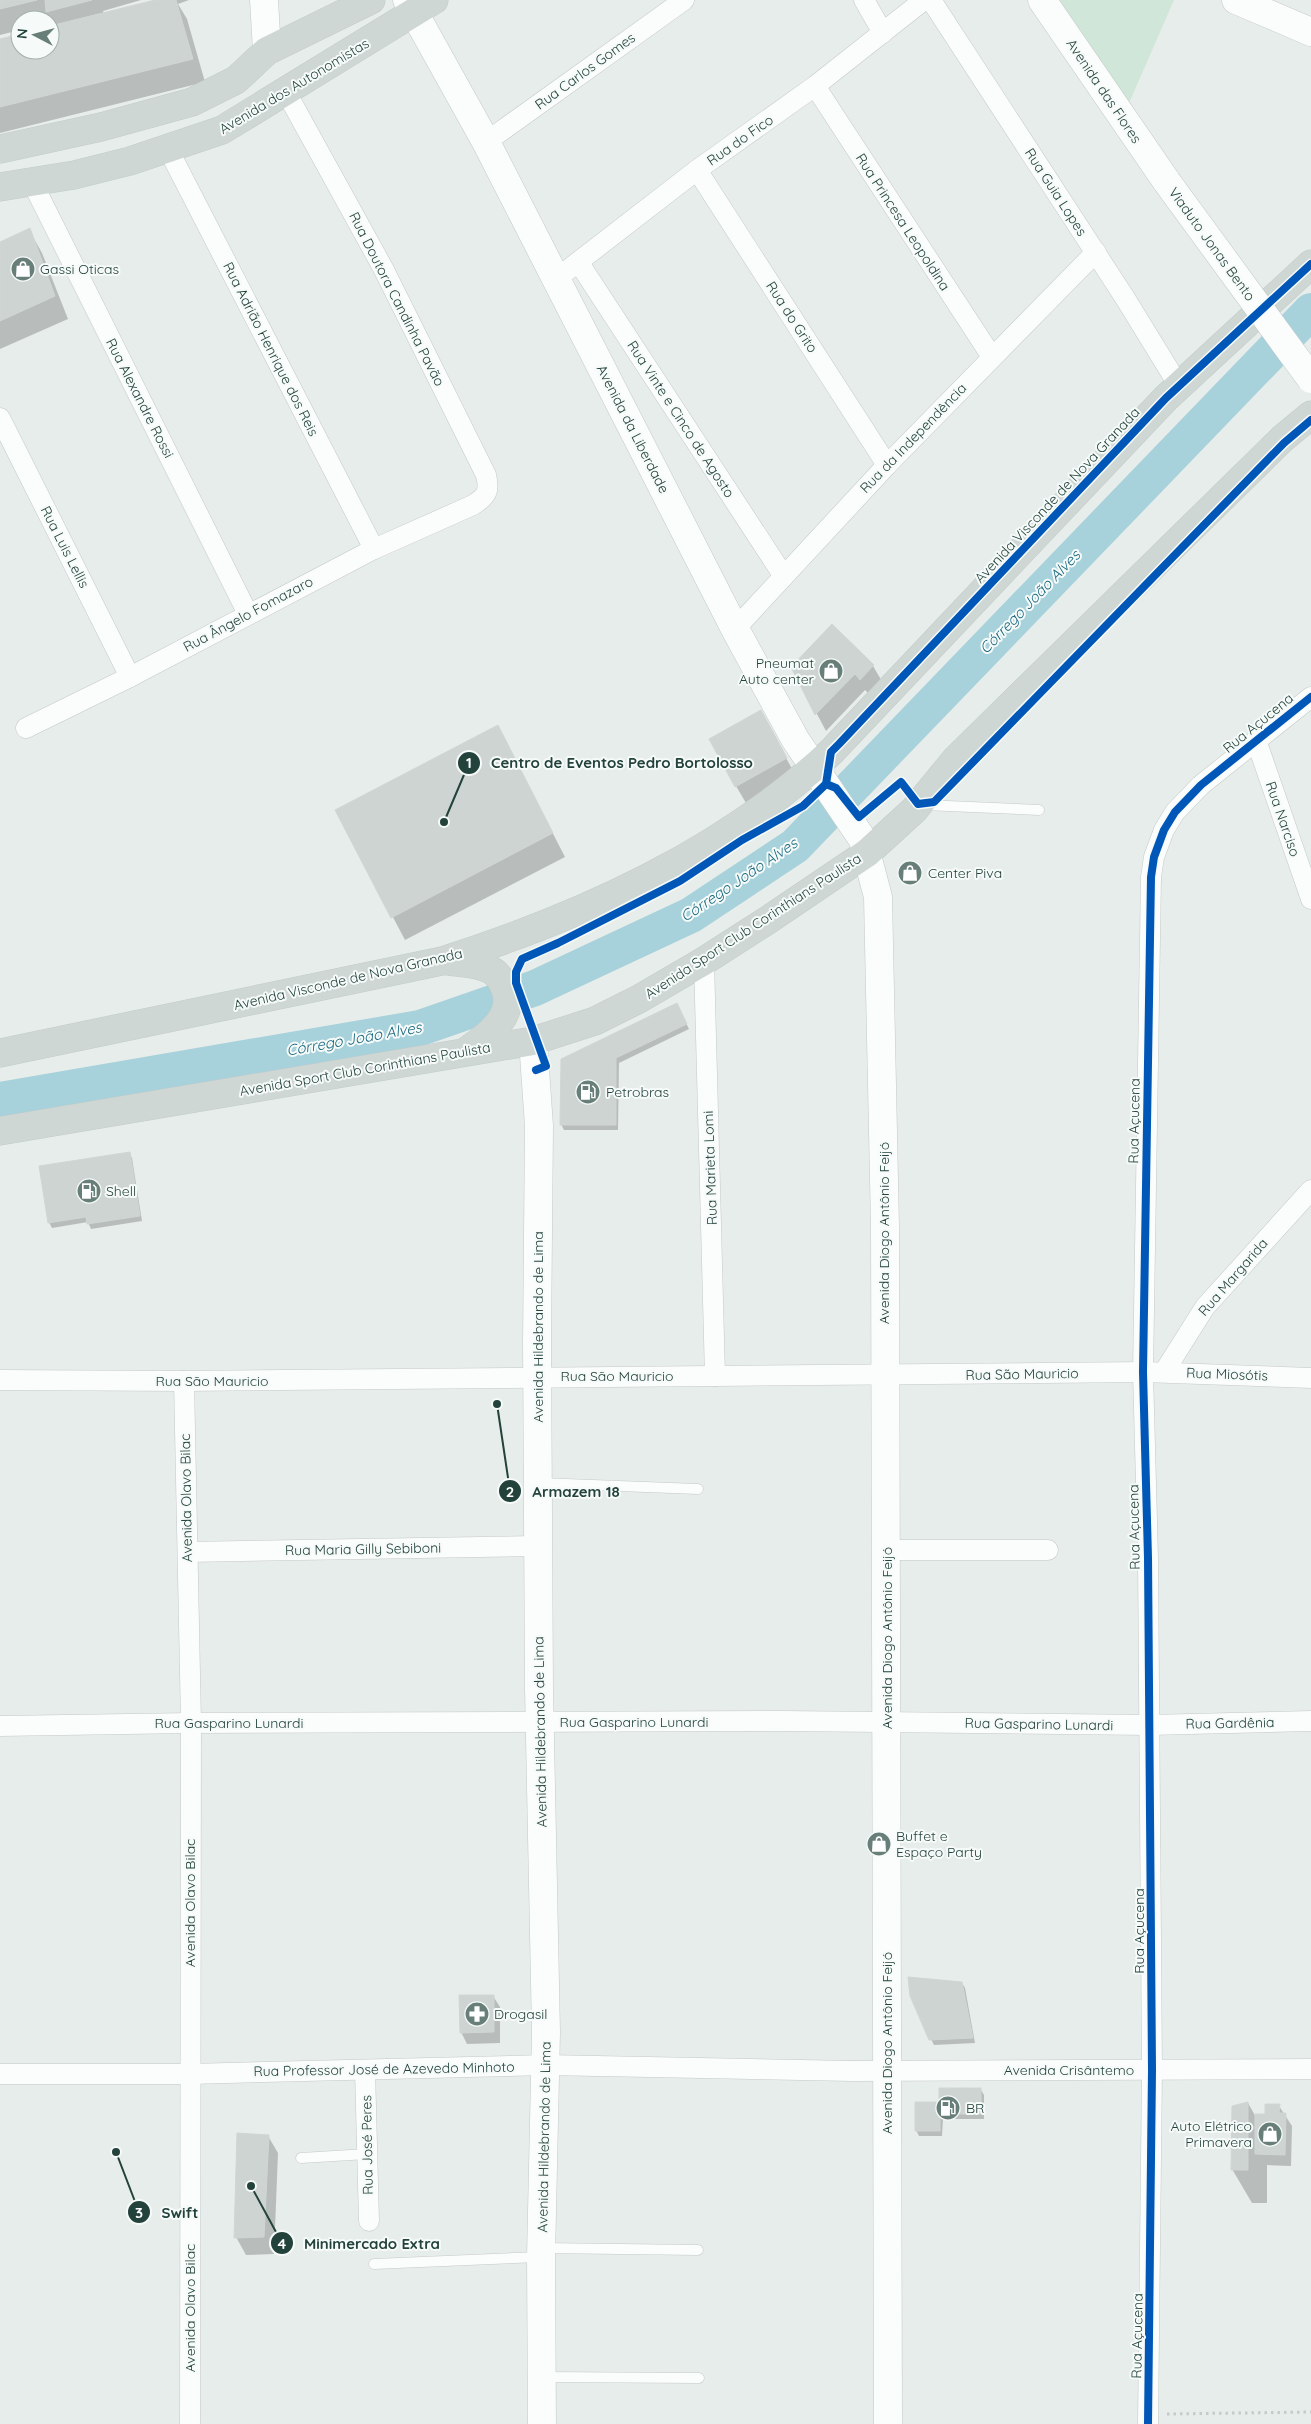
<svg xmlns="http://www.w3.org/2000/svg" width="1311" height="2424" font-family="Quicksand,sans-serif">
  <rect width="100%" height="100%" fill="#e7edea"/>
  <path fill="#d0e6d8" d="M1055,0h119l-45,103z"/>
  <g fill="#0003">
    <path d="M0,0h141l-38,11 1,3 54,-14h31l-11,4 9,15 18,63 -205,51v-93l20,-5v15h30v-22l6,-2 -2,-4 -4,1v-3h-30v10l-20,5z"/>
    <path d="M29,230l13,23 26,66 -68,30v-106z"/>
    <path d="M832,626l41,40 10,17 -12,13 -6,-6 -39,41 -34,-64z"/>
    <path d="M770,729l26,47 -50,27 -10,-17z"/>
    <path d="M510,750l55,107 -160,83 -68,-129z"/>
    <path d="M679,1009l10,20 -70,34 -1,67h-54l-3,-6 1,-64z"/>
    <path d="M129,1153l3,5 10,63 -51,8 -3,-7 -36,6 -3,-6z"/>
    <path d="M962,1983l3,5 10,55 -41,2 -3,-6z"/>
    <path d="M493,1996l7,11v36l-33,1 -6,-12z"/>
    <path d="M981,2090l3,5v24h-41l-1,17h-23l-3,-6 24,-27z"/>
    <path d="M1248,2103l9,16 9,-3 13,-10 13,20 -1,40 -24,-1v38h-15l-20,-34z"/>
    <path d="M268,2136l10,17 -4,101 -28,1 -10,-18z"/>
  </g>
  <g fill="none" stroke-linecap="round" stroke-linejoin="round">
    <path stroke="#a7d1db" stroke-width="36" d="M0,1100l420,-72 115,-40 156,-73 104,-69 516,-535"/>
  </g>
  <g fill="#ced4d2" stroke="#d0d6d3">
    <path d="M0,0h37l-37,9z"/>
    <path d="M45,0h47l-46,12z"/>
    <path d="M155,0h21l17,59 -193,48v-68l20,-5v16h30v-24z"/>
    <path d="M30,228l25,68 -55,25v-79z"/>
    <path d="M832,624l42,41 -14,15 -5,-6 -40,41 -24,-48z"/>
    <path d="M761,710l26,48 -52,29 -26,-48z"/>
    <path d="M498,725l55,108 -162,85 -56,-108z"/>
    <path d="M677,1003l10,21 -71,34v67h-56l1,-66z"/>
    <path d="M130,1152l10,64 -53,8 -1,-7 -38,6 -9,-57z"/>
    <path d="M908,1977l54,5 11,56 -44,2 -19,-44z"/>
    <path d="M459,1995h35v37l-34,1z"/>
    <path d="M939,2088h42v26h-41v17h-25v-29h24z"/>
    <path d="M1248,2102v68h-17l1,-64z"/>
    <path d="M1265,2104h15l-1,9h7l-1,42 -30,-1v-40h10z"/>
    <path d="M237,2133l32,2 -5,102 -30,1z"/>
  </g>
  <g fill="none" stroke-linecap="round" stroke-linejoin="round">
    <defs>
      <g id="service">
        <path d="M924,805l115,5"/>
        <path d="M540,1483l158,6"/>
        <path d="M301,2158l66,-4"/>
        <path d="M542,2248l156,2"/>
        <path d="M374,2264l166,-7"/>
        <path d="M543,2377l156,1"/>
      </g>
      <g id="minor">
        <path d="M864,0l19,33"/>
        <path d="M931,0l194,298 54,88"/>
        <path d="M815,86l177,271"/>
        <path d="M486,142l198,-142"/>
        <path d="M168,149l206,400"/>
        <path d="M697,170l190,295"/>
        <path d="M32,182l216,432"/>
        <path d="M579,263l204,312"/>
        <path d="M556,279l141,-109 118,-84 109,-86"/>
        <path d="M0,418l130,259"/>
        <path d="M735,629l152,-164 209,-213"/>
        <path d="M26,728l104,-51 244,-128 99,-44c14,-9 17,-14 13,-30l-103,-207 -97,-176"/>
        <path d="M1256,740l55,159"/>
        <path d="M704,961l11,415"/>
        <path d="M1164,1372l41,-65 106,-117"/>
        <path d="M0,1380l184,1 959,-9 168,6"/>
        <path d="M184,1381l7,342 -1,701"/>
        <path d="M886,1550h162"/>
        <path d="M188,1552l350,-6"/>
        <path d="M0,1726l191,-3 593,-2 365,4 162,-4"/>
        <path d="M365,2070l4,151"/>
        <path d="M0,2074h189l356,-9 308,6 458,-2"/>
        <path d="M1148,2424l4,-354 -4,-512 -5,-186 8,-495 3,-20 10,-27 11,-18 26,-27 110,-88"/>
      </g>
      <g id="secondary">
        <path d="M264,0l3,51"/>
        <path d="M407,0l79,142 249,487 60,110 68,101 15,57 7,329 3,1198"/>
        <path d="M1042,0l125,182"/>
        <path d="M1236,0l75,32"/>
        <path d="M533,1041l6,85 -2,216 2,347 7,343 -5,225 1,167"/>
      </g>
      <g id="primary">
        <path d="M0,149l101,-22 91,-25 44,-22 31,-29 104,-51"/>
        <path d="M0,187l74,-12 56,-14 92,-31 212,-130"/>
        <path d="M447,961c13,2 30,2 42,8 7,3 12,10 15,17 14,28 -16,50 -36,64"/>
        <path d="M0,1053l442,-92c141,-45 280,-108 389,-209l335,-354 145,-134"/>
        <path d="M0,1131l533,-90 62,-20 44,-22 65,-38 64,-41 99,-67 47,-43 42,-51 326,-320 29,-24"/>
      </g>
    </defs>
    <use href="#service" stroke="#c4cac8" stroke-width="11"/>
    <use href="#minor" stroke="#c4cac8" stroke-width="21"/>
    <use href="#secondary" stroke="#c3cac8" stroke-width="29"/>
    <use href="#primary" stroke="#c2ccc9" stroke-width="29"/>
    <path stroke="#c2ccca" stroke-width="3" stroke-dasharray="2.5 4" stroke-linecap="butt" d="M1167,2414l144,-2"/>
    <use href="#service" stroke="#fbfcfc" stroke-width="10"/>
    <use href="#minor" stroke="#fbfcfc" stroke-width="20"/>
    <use href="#secondary" stroke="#fbfcfc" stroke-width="28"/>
    <use href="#primary" stroke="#cfd7d5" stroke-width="28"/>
    <defs>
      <path id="secondary-bridge" d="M1167,182l144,197"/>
    </defs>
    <use href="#secondary-bridge" stroke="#c3cac8" stroke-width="29" stroke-linecap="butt"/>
    <use href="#secondary-bridge" stroke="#fbfcfc" stroke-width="28"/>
    <defs>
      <g id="cycleway">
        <path d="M826,784l10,4 23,29 42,-35 17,22 16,-2 350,-359 27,-23"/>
        <path d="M536,1070l10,-4 -30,-83v-11l6,-13 36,-16 122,-62 62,-41 61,-34 23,-22 5,-32 8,-8 327,-346 145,-134"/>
        <path d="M1148,2424l4,-354 -4,-512 -5,-186 8,-495 3,-20 10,-27 11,-18 26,-27 110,-88"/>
      </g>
    </defs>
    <use href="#cycleway" stroke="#f6fbf9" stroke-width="11"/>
    <use href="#cycleway" stroke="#0057b8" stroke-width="8"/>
  </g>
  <defs>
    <symbol id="shop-disc" viewBox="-11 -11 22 22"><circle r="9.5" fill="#687e78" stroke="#f6fbf9"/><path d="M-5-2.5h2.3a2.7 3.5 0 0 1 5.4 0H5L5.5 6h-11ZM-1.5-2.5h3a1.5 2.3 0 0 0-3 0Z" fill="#fff"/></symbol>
    <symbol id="fuel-disc" viewBox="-11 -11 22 22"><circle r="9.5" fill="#687e78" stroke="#f6fbf9"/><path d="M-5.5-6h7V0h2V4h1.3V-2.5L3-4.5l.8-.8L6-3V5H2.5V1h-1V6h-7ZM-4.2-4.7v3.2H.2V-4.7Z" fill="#fff"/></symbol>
    <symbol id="pharmacy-disc" viewBox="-11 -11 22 22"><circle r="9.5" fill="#687e78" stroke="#f6fbf9"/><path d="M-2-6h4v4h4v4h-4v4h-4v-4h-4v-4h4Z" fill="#fff"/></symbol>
  </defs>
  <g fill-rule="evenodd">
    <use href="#shop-disc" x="9" y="255" width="28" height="28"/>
    <use href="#shop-disc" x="817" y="657" width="28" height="28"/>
    <use href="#shop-disc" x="896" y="859" width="28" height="28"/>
    <use href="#fuel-disc" x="574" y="1078" width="28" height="28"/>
    <use href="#fuel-disc" x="75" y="1177" width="28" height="28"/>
    <use href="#shop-disc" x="865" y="1830" width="28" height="28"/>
    <use href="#pharmacy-disc" x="463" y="2000" width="28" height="28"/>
    <use href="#fuel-disc" x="934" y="2094" width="28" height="28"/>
    <use href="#shop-disc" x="1256" y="2120" width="28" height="28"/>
  </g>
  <g text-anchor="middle" stroke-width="4" stroke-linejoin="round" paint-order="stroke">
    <g font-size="14" fill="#23423b" stroke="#f6fbf9">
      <text transform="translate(585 71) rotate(-36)" y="5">Rua Carlos Gomes</text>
      <text transform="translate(294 86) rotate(-31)" y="5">Avenida dos Autonomistas</text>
      <text transform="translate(1104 91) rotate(56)" y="5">Avenida das Flores</text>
      <text transform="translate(740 140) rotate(-35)" y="5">Rua do Fico</text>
      <text transform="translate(1056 192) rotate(57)" y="5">Rua Guia Lopes</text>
      <text transform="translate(903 222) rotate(57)" y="5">Rua Princesa Leopoldina</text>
      <text transform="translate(1212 244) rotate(54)" y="5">Viaduto Jonas Bento</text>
      <text transform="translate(397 299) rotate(63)" y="5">Rua Doutora Candinha Pavão</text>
      <text transform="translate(792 317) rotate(57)" y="5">Rua do Grito</text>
      <text transform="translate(271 349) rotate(63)" y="5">Rua Adrião Henrique dos Reis</text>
      <text transform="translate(140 398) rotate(63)" y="5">Rua Alexandre Rossi</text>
      <text transform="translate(681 419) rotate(57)" y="5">Rua Vinte e Cinco de Agosto</text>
      <text transform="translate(633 429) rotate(63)" y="5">Avenida da Liberdade</text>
      <text transform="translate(913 438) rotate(-46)" y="5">Rua da Independência</text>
      <text transform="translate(1057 495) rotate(-47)" y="5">Avenida Visconde de Nova Granada</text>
      <text transform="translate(65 547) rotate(63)" y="5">Rua Luis Lellis</text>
      <text transform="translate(248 614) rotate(-28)" y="5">Rua Ângelo Fomazaro</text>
      <text transform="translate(1258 723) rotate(-39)" y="5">Rua Açucena</text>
      <text transform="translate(1283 819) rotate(71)" y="5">Rua Narciso</text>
      <text transform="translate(753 926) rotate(-33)" y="5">Avenida Sport Club Corinthians Paulista</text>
      <text transform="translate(348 979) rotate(-13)" y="5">Avenida Visconde de Nova Granada</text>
      <text transform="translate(365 1069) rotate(-10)" y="5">Avenida Sport Club Corinthians Paulista</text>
      <text transform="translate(1134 1121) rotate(-89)" y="5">Rua Açucena</text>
      <text transform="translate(710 1168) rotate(-92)" y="5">Rua Marieta Lomi</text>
      <text transform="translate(884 1233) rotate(-90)" y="5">Avenida Diogo Antônio Feijó</text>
      <text transform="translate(1233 1277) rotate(-49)" y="5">Rua Margarida</text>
      <text transform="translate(538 1327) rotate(-90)" y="5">Avenida Hildebrando de Lima</text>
      <text transform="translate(1022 1374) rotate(-1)" y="5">Rua São Mauricio</text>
      <text transform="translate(1227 1374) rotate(2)" y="5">Rua Miosótis</text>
      <text x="617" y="1381">Rua São Mauricio</text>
      <text x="212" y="1386">Rua São Mauricio</text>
      <text transform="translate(186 1498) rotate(-91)" y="5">Avenida Olavo Bilac</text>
      <text transform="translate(1134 1527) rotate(-91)" y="5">Rua Açucena</text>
      <text transform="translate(363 1549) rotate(-1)" y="5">Rua Maria Gilly Sebiboni</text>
      <text transform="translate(887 1638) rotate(-90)" y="5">Avenida Diogo Antônio Feijó</text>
      <text x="634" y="1727">Rua Gasparino Lunardi</text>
      <text x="229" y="1728">Rua Gasparino Lunardi</text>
      <text transform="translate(1230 1723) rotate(-1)" y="5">Rua Gardênia</text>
      <text transform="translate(1039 1724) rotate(1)" y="5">Rua Gasparino Lunardi</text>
      <text transform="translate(540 1732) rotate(-91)" y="5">Avenida Hildebrando de Lima</text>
      <text transform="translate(190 1903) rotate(-90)" y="5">Avenida Olavo Bilac</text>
      <text transform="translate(1139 1931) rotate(-90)" y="5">Rua Açucena</text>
      <text transform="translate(887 2043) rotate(-90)" y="5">Avenida Diogo Antônio Feijó</text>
      <text transform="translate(384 2069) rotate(-1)" y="5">Rua Professor José de Azevedo Minhoto</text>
      <text x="1069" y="2075">Avenida Crisântemo</text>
      <text transform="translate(544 2137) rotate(-89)" y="5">Avenida Hildebrando de Lima</text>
      <text transform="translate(367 2145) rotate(-91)" y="5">Rua José Peres</text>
      <text transform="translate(190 2308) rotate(-90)" y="5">Avenida Olavo Bilac</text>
      <text transform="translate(1137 2336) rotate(-89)" y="5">Rua Açucena</text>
    </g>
    <g font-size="14" fill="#23423b" stroke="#f6fbf9" text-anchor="start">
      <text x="40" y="274">Gassi Oticas</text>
      <text x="814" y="668" text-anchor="end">Pneumat<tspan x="814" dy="16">Auto center</tspan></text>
      <text x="928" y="878">Center Piva</text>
      <text x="606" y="1097">Petrobras</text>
      <text x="106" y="1196">Shell</text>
      <text x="896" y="1841">Buffet e<tspan x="896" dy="16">Espaço Party</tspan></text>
      <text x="494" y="2019">Drogasil</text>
      <text x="966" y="2113">BR</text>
      <text x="1252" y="2131" text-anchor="end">Auto Elétrico<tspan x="1252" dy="16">Primavera</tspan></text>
    </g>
    <g font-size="15" font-style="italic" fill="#1a6981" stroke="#f6fbf9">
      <text transform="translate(1030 602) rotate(-46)" y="5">Córrego João Alves</text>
      <text transform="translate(739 880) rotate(-34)" y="5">Córrego João Alves</text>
      <text transform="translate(354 1039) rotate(-10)" y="5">Córrego João Alves</text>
    </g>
  </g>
  <path fill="none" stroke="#23423b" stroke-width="2" d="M444 822L469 763M497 1404L510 1491M116 2152L139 2212M251 2186L282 2243"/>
  <g fill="#23423b" stroke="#f6fbf9" stroke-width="2">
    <circle cx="444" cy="822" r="5"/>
    <circle cx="497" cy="1404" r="5"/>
    <circle cx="116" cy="2152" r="5"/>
    <circle cx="251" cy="2186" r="5"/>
    <circle cx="469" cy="763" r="12"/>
    <circle cx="510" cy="1491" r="12"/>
    <circle cx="139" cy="2212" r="12"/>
    <circle cx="282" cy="2243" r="12"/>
  </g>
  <g font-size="15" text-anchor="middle" font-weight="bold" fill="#fff">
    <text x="469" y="768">1</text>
    <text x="510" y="1497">2</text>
    <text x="139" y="2218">3</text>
    <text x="282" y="2249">4</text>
  </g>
  <g font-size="15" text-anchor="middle" font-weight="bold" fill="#23423b" stroke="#f6fbf9" stroke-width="4" stroke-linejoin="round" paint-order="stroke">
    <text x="622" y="768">Centro de Eventos Pedro Bortolosso</text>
    <text x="576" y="1497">Armazem 18</text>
    <text x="180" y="2218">Swift</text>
    <text x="372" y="2249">Minimercado Extra</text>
  </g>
  <g transform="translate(35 35) rotate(276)"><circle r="24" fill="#f6fbf9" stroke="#a2b1ad"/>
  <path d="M0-4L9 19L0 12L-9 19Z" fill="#687e78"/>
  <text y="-8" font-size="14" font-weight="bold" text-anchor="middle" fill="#23423b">N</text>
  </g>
</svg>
